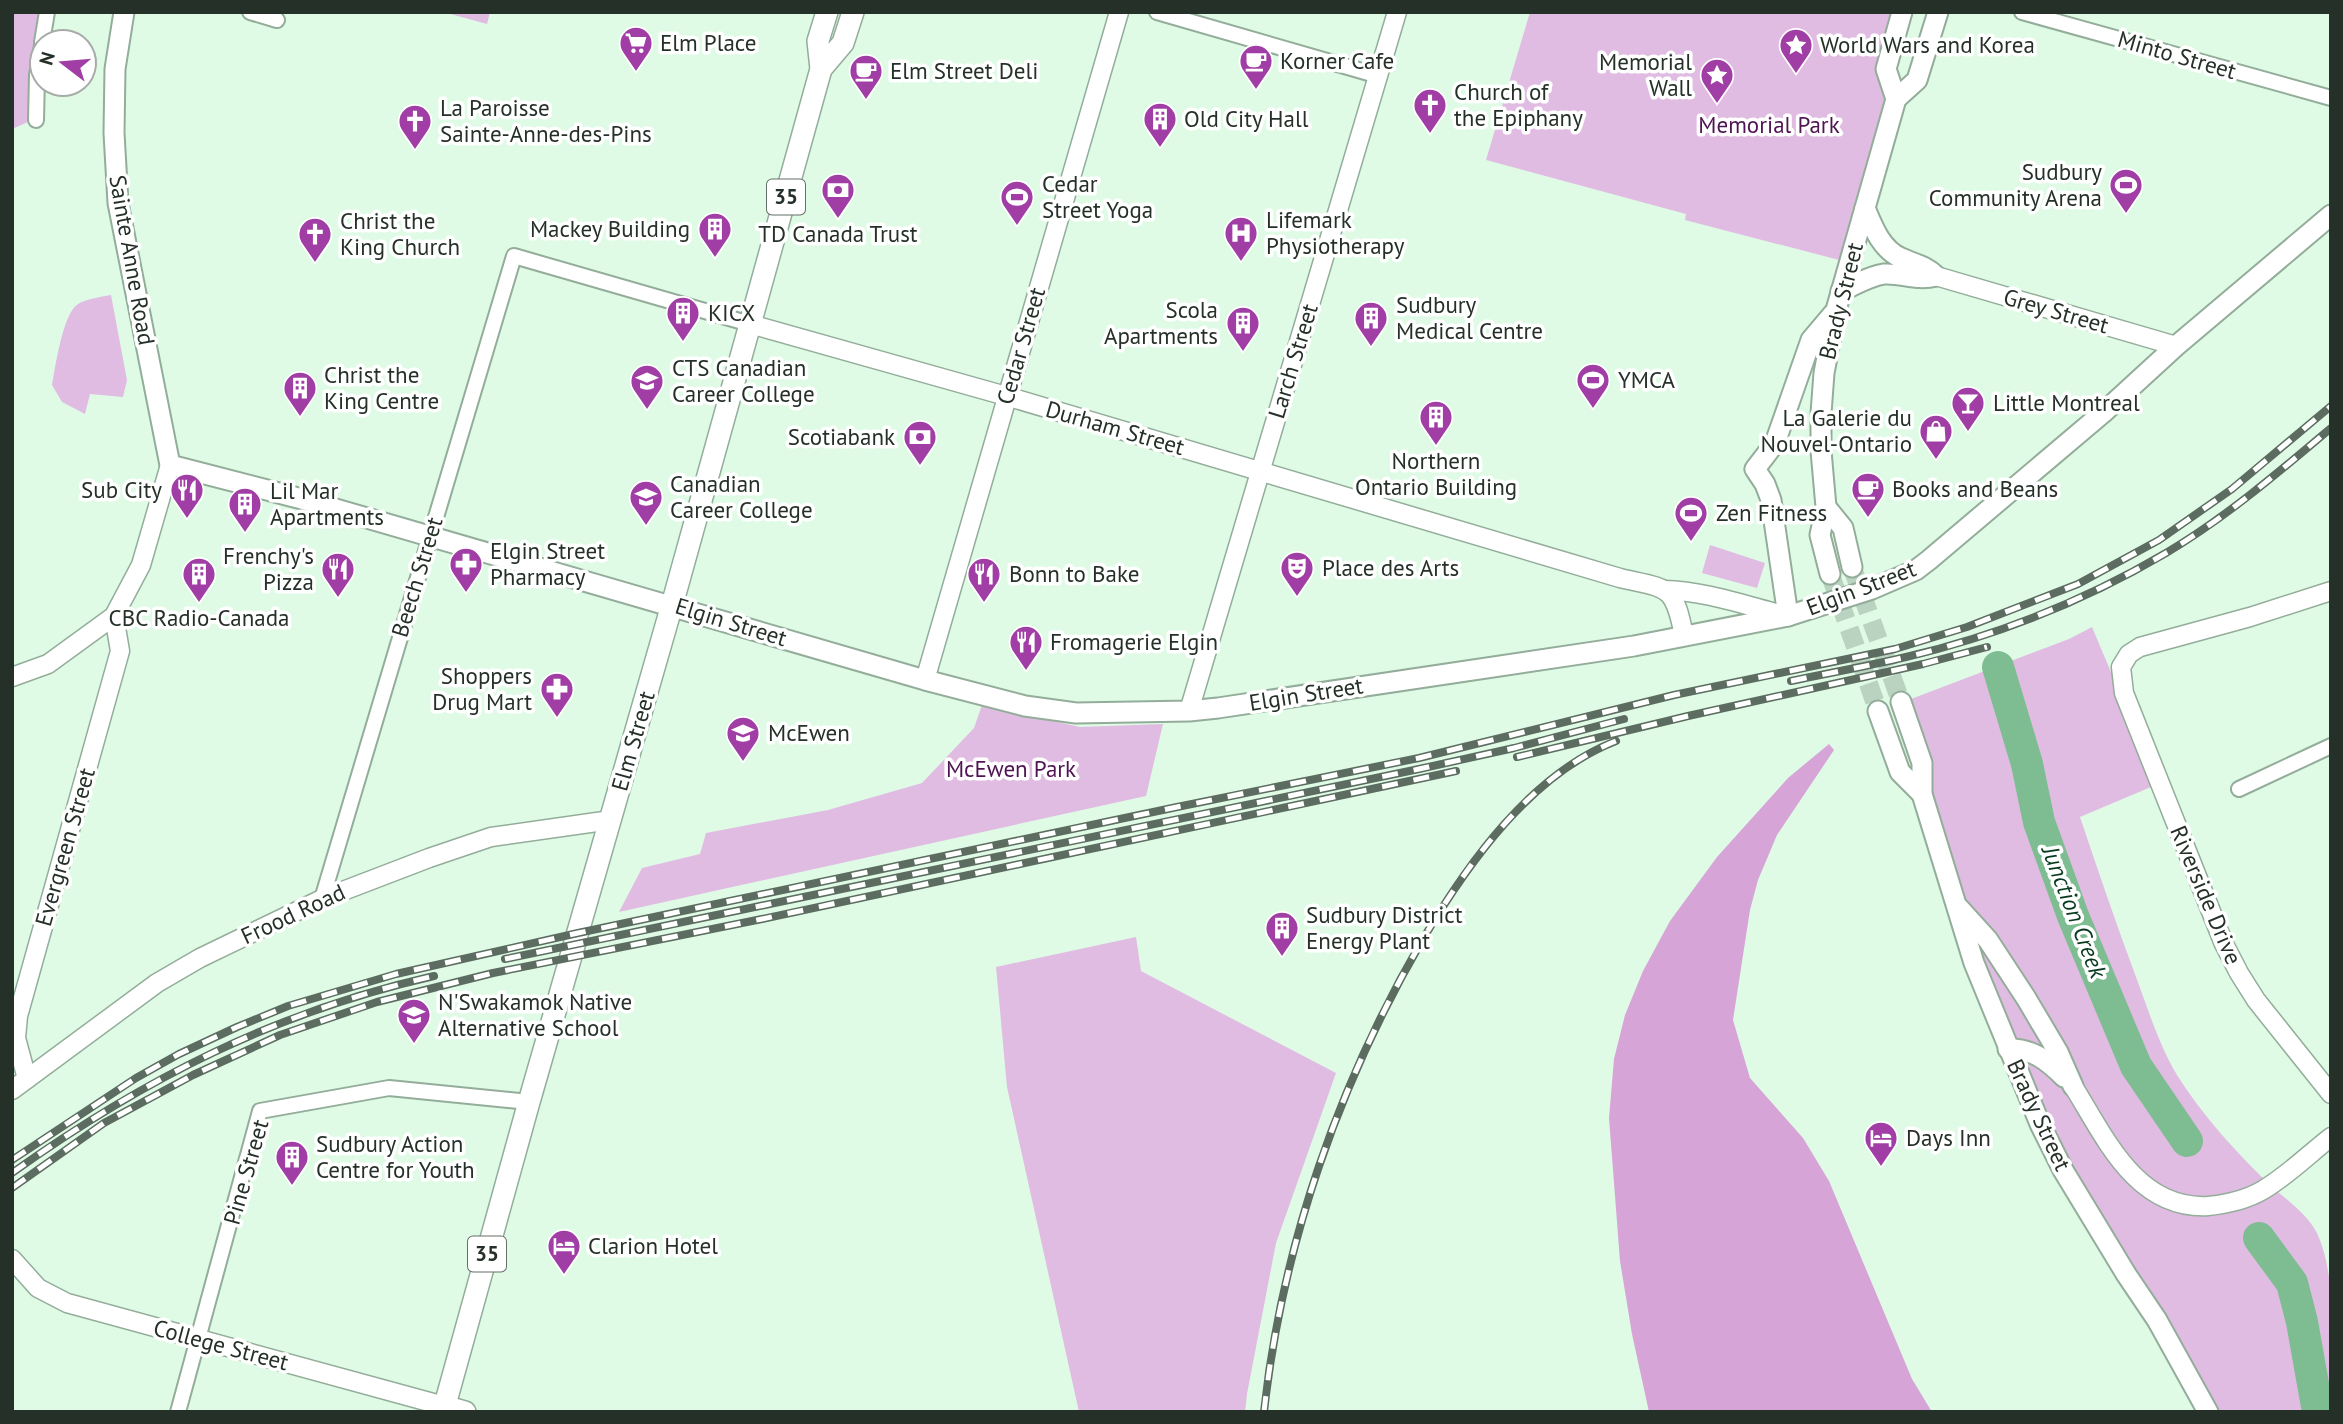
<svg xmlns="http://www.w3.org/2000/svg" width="2343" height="1424" font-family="'PT Sans',sans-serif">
  <rect width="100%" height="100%" fill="#dffbe6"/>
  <g fill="#e1bce2">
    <path d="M12,12h33l-10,107 -23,10z"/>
    <path d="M443,12h47l-3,12z"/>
    <path d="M1530,12h371l-17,57 11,30 -48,163 -162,-42 1,-6 -200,-54z"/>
    <path d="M111,295l16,85 -4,17 -33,-3 -5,20 -23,-12 -10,-17c3,-17 11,-72 26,-81 8,-5 22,-7 33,-9z"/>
    <path d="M1710,545l55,18 -8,25 -55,-15z"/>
    <path d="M2092,627l66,157 -78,33c18,53 36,107 56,160 12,32 23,68 41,98 25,40 58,76 92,109 16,15 38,29 48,49 22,47 14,126 14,179h-125l-203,-369 -100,-341 166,-63z"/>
    <path d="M982,705l98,22 83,-3 -17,72 -527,116 23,-44 58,-14 6,-21 122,-23 94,-27 52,-55z"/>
    <path d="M1136,937l5,34 195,102 -60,170 -29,151 -2,18h-166l-72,-325 -11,-120z"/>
  </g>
  <path fill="#d6a4d7" d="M1829,744l5,6 -57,85 -19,45 -8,30 -17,110 17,58 53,60 26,43 83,198 20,33h-283l-17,-78 -12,-73 -11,-143 5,-59 11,-44 18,-44 27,-50 47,-64 71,-79z"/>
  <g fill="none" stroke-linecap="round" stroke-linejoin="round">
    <g stroke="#7ebd92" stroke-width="32">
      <path d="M1998,667l29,97 12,58 34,94 63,150 51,75"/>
      <path d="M2259,1238l33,45 10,39 16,90"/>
    </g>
    <g stroke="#bad2c0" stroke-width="19" stroke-dasharray="19 10" stroke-linecap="butt">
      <path d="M1852,567l49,135"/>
      <path d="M1830,574l48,137"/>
    </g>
    <defs>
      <g id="minor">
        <path d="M250,12l27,8"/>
        <path d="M1157,12l222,64"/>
        <path d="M2022,12l309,86"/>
        <path d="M42,42l5,-30"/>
        <path d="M36,120l1,-45 5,-30"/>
        <path d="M2239,789l92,-43"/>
        <path d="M322,899l192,-643 236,68"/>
        <path d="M178,1412l82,-301 129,-23 140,14"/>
      </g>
      <g id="tertiary">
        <path d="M1936,276l240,70"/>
        <path d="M750,324l256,72 614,182c48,11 54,6 64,58"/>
        <path d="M1664,590c42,1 83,16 123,26"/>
        <path d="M2331,591l-81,26 -110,30 -11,7 -8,13 3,26 100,251 15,29 17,27 75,94"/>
        <path d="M12,677l36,-13 66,-48 27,-51 29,-100"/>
        <path d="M925,680l194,-668"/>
        <path d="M1189,711l208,-699"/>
        <path d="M27,1079l-11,-41 2,-22 102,-365 -6,-35"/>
        <path d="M2073,1086c32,51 63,124 135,120 20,-2 38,-6 55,-16 24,-14 46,-36 68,-53"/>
        <path d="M12,1090l145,-107 43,-25 122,-59 107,-41 62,-21 120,-17"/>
        <path d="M12,1259l26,29 29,15 377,103"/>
      </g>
      <g id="secondary">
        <path d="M124,12l-9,57 -1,64 4,70 52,262 128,33 627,182 100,26 51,7 113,-2 29,-3 416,-62 154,-30 84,-27 44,-19 13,-10 175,-148 72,-66 155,-131"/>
        <path d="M1896,99l-10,-30 16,-57"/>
        <path d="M1841,291c14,-6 28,-15 43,-17 19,-1 32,7 52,2 -11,-11 -22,-12 -35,-18 -20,-9 -28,-31 -36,-50"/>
        <path d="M1826,507l17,21 9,39"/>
        <path d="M1830,574l-10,-39 6,-28 -5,-56v-38l3,-40 12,-63 60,-211 21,-19 21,-68"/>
        <path d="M1788,616l-17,-116 -6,-16 -10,-15 20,-26 36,-103 22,-26"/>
        <path d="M1901,702l21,61v31l52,169 66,161 23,46 63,104 31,46 51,92"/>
        <path d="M1878,711l22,61 22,22"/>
        <path d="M1959,908l29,32 38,58 32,54 15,34"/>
        <path d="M2008,1049c24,-1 40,12 56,28"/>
      </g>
      <g id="primary">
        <path d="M821,69l22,-26 10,-31"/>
        <path d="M444,1406l21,6"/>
        <path d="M443,1412l86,-310 143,-497 149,-536 -3,-28 9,-29"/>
      </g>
    </defs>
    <use href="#minor" stroke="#93ad9a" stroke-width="18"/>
    <use href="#tertiary" stroke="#93ad9a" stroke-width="21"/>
    <use href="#secondary" stroke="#93ad9a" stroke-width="23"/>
    <use href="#primary" stroke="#93ad9a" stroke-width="24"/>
    <use href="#minor" stroke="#fff" stroke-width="14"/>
    <use href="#tertiary" stroke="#fff" stroke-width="18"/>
    <use href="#secondary" stroke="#fff" stroke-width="19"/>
    <use href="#primary" stroke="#fff" stroke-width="21"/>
    <defs>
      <g id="rail">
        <path d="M1791,681c38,-8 77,-15 115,-24 90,-21 180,-57 260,-104 59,-35 113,-81 165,-125"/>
        <path d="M1517,757l171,-41 235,-52 64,-17"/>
        <path d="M505,959l914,-190 95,-21 110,-29"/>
        <path d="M12,1160l124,-82 43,-24 58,-27 51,-21 108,-32 182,-41 599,-126 242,-49 255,-63 221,-46 72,-22 111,-43 81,-44 73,-51 99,-83"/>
        <path d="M12,1173c132,-94 263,-161 422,-197"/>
        <path d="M12,1188l92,-65 89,-48 87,-40 97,-33 116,-29 269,-54 694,-148"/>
        <path d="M1264,1412c18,-167 75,-329 159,-473 45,-76 108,-165 193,-198"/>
      </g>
    </defs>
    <use href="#rail" stroke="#5c6c60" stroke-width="8"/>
    <use href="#rail" stroke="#fff" stroke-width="5" stroke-dasharray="16" stroke-linecap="butt"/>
  </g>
  <defs>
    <symbol id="supermarket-pin" viewBox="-11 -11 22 30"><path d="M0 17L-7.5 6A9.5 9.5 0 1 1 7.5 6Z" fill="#a03ea5" stroke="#fff"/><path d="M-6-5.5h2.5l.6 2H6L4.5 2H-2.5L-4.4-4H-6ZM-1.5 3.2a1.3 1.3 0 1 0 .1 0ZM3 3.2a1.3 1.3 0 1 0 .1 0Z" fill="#fff"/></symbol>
    <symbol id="sight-pin" viewBox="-11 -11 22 30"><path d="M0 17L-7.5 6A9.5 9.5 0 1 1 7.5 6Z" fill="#a03ea5" stroke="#fff"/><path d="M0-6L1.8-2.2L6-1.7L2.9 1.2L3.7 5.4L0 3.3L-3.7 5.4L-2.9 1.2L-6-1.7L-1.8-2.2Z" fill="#fff"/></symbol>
    <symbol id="cafe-pin" viewBox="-11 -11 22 30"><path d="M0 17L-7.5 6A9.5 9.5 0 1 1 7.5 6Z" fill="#a03ea5" stroke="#fff"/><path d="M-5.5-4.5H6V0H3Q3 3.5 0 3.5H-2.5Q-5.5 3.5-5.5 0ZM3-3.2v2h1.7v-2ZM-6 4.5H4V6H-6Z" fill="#fff"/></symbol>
    <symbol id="church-pin" viewBox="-11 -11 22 30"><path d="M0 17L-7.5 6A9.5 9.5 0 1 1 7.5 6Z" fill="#a03ea5" stroke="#fff"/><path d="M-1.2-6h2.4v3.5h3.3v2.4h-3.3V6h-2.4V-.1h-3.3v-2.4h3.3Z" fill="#fff"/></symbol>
    <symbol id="building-pin" viewBox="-11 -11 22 30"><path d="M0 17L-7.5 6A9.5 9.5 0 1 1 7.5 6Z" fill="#a03ea5" stroke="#fff"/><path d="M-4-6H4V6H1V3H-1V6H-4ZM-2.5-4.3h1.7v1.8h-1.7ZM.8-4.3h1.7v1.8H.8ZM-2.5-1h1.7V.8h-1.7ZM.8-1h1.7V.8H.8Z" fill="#fff"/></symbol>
    <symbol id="stadium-pin" viewBox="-11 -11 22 30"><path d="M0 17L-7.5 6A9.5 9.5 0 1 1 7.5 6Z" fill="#a03ea5" stroke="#fff"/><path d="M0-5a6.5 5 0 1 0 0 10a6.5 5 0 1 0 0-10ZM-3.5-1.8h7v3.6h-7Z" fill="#fff"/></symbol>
    <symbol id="bank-pin" viewBox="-11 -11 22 30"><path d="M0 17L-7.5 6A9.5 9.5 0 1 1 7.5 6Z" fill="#a03ea5" stroke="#fff"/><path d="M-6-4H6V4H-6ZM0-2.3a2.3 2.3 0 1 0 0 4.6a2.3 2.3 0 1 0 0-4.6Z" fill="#fff"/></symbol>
    <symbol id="hospital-pin" viewBox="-11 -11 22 30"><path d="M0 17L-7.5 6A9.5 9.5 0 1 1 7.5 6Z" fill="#a03ea5" stroke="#fff"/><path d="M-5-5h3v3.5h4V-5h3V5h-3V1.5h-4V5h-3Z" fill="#fff"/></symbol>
    <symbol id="university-pin" viewBox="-11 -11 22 30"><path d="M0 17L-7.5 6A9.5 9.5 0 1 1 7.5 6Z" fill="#a03ea5" stroke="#fff"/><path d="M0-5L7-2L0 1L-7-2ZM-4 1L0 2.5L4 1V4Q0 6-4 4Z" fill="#fff"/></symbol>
    <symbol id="bar-pin" viewBox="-11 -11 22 30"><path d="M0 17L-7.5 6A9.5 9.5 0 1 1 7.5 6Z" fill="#a03ea5" stroke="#fff"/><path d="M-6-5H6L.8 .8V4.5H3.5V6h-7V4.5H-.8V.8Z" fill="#fff"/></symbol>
    <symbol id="shop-pin" viewBox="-11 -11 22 30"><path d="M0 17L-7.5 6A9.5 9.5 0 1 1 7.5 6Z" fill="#a03ea5" stroke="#fff"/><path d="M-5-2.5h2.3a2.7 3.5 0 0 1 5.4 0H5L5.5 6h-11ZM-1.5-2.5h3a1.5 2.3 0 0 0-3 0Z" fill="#fff"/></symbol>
    <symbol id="restaurant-pin" viewBox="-11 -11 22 30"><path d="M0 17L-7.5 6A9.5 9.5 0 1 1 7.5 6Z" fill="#a03ea5" stroke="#fff"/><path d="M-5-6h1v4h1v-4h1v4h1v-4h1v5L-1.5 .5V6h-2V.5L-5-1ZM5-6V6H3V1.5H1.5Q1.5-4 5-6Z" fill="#fff"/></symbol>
    <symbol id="pharmacy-pin" viewBox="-11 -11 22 30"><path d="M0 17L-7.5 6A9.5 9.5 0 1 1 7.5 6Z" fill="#a03ea5" stroke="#fff"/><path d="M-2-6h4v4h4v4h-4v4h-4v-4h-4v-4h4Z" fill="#fff"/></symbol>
    <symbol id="theatre-pin" viewBox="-11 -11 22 30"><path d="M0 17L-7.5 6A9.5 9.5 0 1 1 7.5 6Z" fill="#a03ea5" stroke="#fff"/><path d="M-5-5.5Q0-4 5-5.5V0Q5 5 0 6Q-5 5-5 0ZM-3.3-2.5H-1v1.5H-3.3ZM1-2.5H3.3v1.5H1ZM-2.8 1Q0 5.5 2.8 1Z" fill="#fff"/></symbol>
    <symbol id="school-pin" viewBox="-11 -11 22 30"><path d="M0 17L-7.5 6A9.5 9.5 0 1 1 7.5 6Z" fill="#a03ea5" stroke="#fff"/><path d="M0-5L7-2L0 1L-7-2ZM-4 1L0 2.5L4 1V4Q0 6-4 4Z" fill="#fff"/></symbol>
    <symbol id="hotel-pin" viewBox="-11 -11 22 30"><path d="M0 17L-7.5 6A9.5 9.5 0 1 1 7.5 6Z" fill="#a03ea5" stroke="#fff"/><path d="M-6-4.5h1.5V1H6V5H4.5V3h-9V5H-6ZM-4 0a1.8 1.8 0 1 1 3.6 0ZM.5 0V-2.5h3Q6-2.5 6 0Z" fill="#fff"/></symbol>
  </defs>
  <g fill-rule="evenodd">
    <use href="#supermarket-pin" x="617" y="24" width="38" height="52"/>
    <use href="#sight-pin" x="1777" y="26" width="38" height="52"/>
    <use href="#cafe-pin" x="1237" y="42" width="38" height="52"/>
    <use href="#cafe-pin" x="847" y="52" width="38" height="52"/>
    <use href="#sight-pin" x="1698" y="56" width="38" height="52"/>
    <use href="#church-pin" x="1411" y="86" width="38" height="52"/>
    <use href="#building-pin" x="1141" y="100" width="38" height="52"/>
    <use href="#church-pin" x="396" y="102" width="38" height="52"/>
    <use href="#stadium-pin" x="2107" y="166" width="38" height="52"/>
    <use href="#bank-pin" x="819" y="171" width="38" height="52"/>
    <use href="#stadium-pin" x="998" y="178" width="38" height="52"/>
    <use href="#building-pin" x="696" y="210" width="38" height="52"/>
    <use href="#hospital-pin" x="1222" y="214" width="38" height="52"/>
    <use href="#church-pin" x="296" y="215" width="38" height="52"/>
    <use href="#building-pin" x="664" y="294" width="38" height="52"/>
    <use href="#building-pin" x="1352" y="299" width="38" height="52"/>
    <use href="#building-pin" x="1224" y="304" width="38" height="52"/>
    <use href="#stadium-pin" x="1574" y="361" width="38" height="52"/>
    <use href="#university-pin" x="628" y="362" width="38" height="52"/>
    <use href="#building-pin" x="281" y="369" width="38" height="52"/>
    <use href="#bar-pin" x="1949" y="384" width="38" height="52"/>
    <use href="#building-pin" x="1417" y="398" width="38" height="52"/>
    <use href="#shop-pin" x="1917" y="412" width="38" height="52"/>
    <use href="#bank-pin" x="901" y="418" width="38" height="52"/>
    <use href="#cafe-pin" x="1849" y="470" width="38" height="52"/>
    <use href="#restaurant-pin" x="168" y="471" width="38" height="52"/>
    <use href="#university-pin" x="627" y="478" width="38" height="52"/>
    <use href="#building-pin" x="226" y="485" width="38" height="52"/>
    <use href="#stadium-pin" x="1672" y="494" width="38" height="52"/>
    <use href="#pharmacy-pin" x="447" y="545" width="38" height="52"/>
    <use href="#theatre-pin" x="1278" y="549" width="38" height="52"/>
    <use href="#restaurant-pin" x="319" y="550" width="38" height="52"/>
    <use href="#building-pin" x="180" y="555" width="38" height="52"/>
    <use href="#restaurant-pin" x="965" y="555" width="38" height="52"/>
    <use href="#restaurant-pin" x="1007" y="623" width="38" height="52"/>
    <use href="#pharmacy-pin" x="538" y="670" width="38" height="52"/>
    <use href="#university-pin" x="724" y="714" width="38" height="52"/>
    <use href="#building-pin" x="1263" y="909" width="38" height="52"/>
    <use href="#school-pin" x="395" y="996" width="38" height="52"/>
    <use href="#hotel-pin" x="1862" y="1119" width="38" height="52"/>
    <use href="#building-pin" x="273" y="1138" width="38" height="52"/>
    <use href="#hotel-pin" x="545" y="1227" width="38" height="52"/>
  </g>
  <g text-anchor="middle" stroke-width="7" stroke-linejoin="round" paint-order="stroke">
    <g fill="#fff" stroke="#666e68" stroke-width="2">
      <rect x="767" y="179.5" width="38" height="35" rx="5"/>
      <rect x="468" y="1236.5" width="38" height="35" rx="5"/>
    </g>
    <g font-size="21" font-weight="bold" fill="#253028">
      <text x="786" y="204">35</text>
      <text x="487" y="1261">35</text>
    </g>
    <g font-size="23" fill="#253028" stroke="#fff" text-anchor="start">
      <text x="660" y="51">Elm Place</text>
      <text x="1820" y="53">World Wars and Korea</text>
      <text x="1280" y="69">Korner Cafe</text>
      <text x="1692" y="70" text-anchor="end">Memorial<tspan x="1692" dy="26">Wall</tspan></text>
      <text x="890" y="79">Elm Street Deli</text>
      <text x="1454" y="100">Church of<tspan x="1454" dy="26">the Epiphany</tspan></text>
      <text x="440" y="116">La Paroisse<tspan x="440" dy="26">Sainte-Anne-des-Pins</tspan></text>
      <text x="1184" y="127">Old City Hall</text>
      <text x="2102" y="180" text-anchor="end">Sudbury<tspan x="2102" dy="26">Community Arena</tspan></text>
      <text x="1042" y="192">Cedar<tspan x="1042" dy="26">Street Yoga</tspan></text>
      <text x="1266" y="228">Lifemark<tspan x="1266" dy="26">Physiotherapy</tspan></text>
      <text x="340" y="229">Christ the<tspan x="340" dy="26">King Church</tspan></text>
      <text x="690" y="237" text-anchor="end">Mackey Building</text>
      <text x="838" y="242" text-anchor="middle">TD Canada Trust</text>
      <text x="1396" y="313">Sudbury<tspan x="1396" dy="26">Medical Centre</tspan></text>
      <text x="1218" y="318" text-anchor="end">Scola<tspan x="1218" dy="26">Apartments</tspan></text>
      <text x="708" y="321">KICX</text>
      <text x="672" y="376">CTS Canadian<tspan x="672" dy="26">Career College</tspan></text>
      <text x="324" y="383">Christ the<tspan x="324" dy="26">King Centre</tspan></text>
      <text x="1618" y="388">YMCA</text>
      <text x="1993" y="411">Little Montreal</text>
      <text x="1912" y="426" text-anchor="end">La Galerie du<tspan x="1912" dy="26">Nouvel-Ontario</tspan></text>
      <text x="895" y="445" text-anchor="end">Scotiabank</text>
      <text x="1436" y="469" text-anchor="middle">Northern<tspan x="1436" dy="26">Ontario Building</tspan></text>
      <text x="670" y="492">Canadian<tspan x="670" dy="26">Career College</tspan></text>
      <text x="1892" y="497">Books and Beans</text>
      <text x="162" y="498" text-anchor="end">Sub City</text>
      <text x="270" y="499">Lil Mar<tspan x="270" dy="26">Apartments</tspan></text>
      <text x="1716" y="521">Zen Fitness</text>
      <text x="490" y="559">Elgin Street<tspan x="490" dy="26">Pharmacy</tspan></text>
      <text x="314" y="564" text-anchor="end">Frenchy's<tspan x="314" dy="26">Pizza</tspan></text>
      <text x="1322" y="576">Place des Arts</text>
      <text x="1009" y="582">Bonn to Bake</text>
      <text x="199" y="626" text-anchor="middle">CBC Radio-Canada</text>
      <text x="1050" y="650">Fromagerie Elgin</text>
      <text x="532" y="684" text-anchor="end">Shoppers<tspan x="532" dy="26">Drug Mart</tspan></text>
      <text x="768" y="741">McEwen</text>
      <text x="1306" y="923">Sudbury District<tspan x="1306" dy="26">Energy Plant</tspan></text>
      <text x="438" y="1010">N'Swakamok Native<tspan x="438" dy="26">Alternative School</tspan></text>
      <text x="1906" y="1146">Days Inn</text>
      <text x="316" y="1152">Sudbury Action<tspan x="316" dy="26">Centre for Youth</tspan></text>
      <text x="588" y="1254">Clarion Hotel</text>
    </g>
    <g font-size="23" fill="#253028" stroke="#fff">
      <text transform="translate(2177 55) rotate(16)" y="8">Minto Street</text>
      <text transform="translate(132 260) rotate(80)" y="8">Sainte Anne Road</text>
      <text transform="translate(1841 301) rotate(-76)" y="8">Brady Street</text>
      <text transform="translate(2056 311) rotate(16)" y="8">Grey Street</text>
      <text transform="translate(1021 346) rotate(-74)" y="8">Cedar Street</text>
      <text transform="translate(1293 361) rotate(-73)" y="8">Larch Street</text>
      <text transform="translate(1115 428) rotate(16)" y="8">Durham Street</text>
      <text transform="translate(417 577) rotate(-73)" y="8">Beech Street</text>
      <text transform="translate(1861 588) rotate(-21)" y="8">Elgin Street</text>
      <text transform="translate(731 622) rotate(17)" y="8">Elgin Street</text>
      <text transform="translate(1306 694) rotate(-9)" y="8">Elgin Street</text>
      <text transform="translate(633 741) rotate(-74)" y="8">Elm Street</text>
      <text transform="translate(65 847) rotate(-74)" y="8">Evergreen Street</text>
      <text transform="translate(2206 895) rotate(67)" y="8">Riverside Drive</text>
      <text transform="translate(293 914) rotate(-25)" y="8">Frood Road</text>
      <text transform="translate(2039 1115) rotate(65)" y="8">Brady Street</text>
      <text transform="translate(246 1172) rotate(-74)" y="8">Pine Street</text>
      <text transform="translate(221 1345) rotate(15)" y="8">College Street</text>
    </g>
    <g font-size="23" fill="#4f1452" stroke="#fff">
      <text x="1769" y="133">Memorial Park</text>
      <text x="1011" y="777">McEwen Park</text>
    </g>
    <g font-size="24" font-style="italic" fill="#073a1e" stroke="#fff">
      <text transform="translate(2074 912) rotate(69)" y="8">Junction Creek</text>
    </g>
  </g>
  <rect width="2343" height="1424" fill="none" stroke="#253028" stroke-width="28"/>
  <g transform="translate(63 63) rotate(286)"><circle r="33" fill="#ffffff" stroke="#a8aca9" stroke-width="2"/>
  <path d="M0-5L12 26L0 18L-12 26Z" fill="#a03ea5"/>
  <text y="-10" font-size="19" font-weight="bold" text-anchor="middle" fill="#253028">N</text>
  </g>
</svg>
